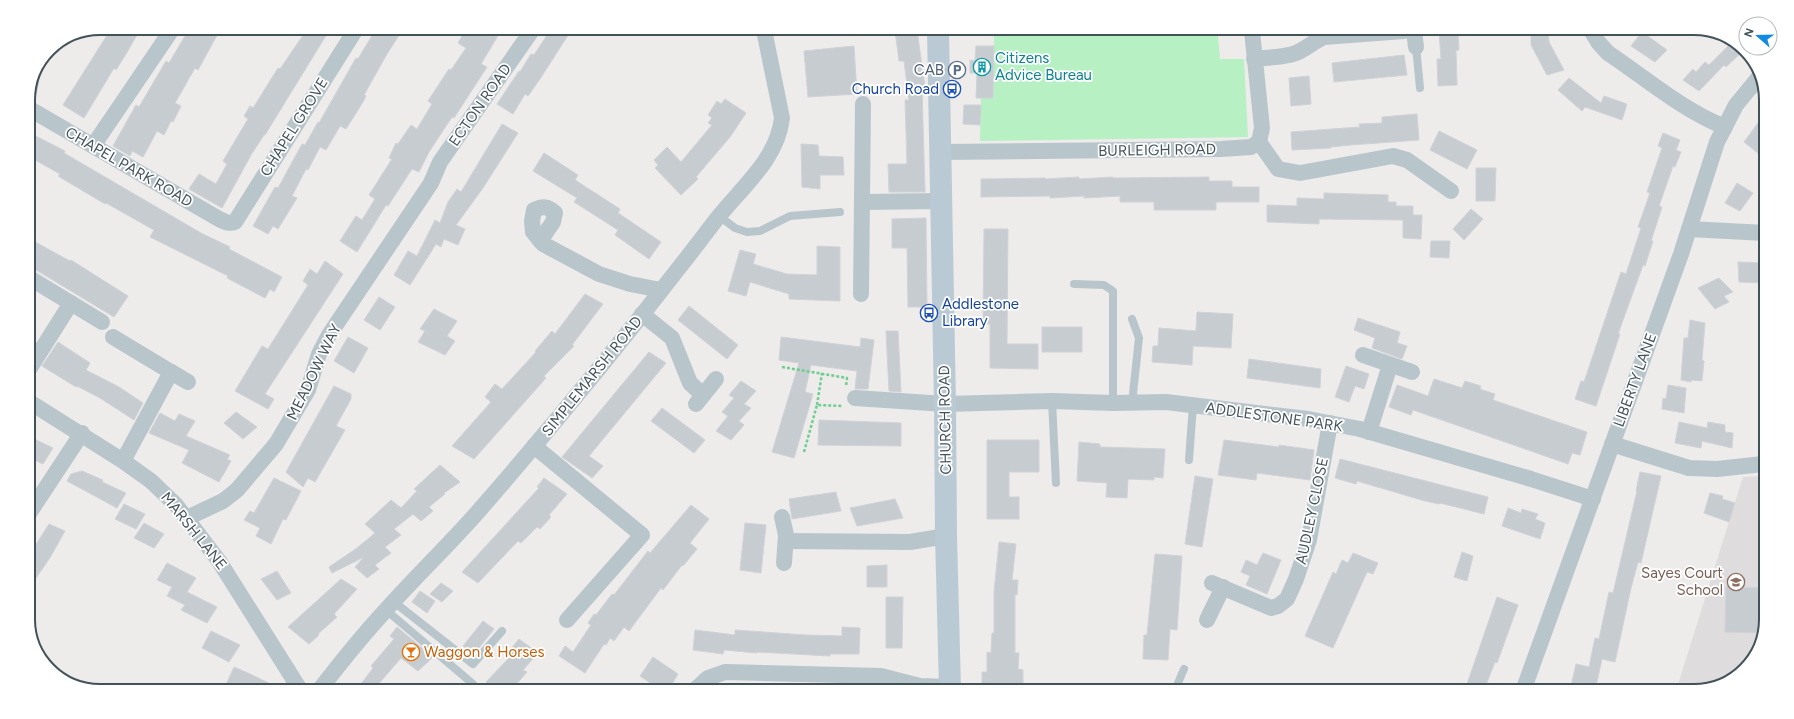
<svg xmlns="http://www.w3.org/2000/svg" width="1794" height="719" font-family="Figtree,sans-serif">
  <rect width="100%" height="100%" fill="#eeebeb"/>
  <path fill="#dfdcdd" d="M1763,476l-1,166 -28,37 -40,12h-18l67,-214z"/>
  <path fill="#b6f0c3" d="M994,32l224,4 2,23h24l4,78 -268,4 1,-43h12z"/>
  <g fill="#c7ccd1" stroke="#cfd2d7">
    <path d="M124,28h17l-15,26 -10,16 -2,-2 -30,50 -21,-13 46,-73 5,3 4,-3 3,2z"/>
    <path d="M192,28h29l-23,42 -3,-2 -20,35 6,3 -8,16 -2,-1 -7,14 -7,-4 -14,26 -11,-6 -2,5 -17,-10 23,-41 3,2 27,-46 3,2 16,-27h2z"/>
    <path d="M308,28l22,1 -65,106h-1l-13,20 -29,53 -33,-19 10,-15 17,10 11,-20 -4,-3 25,-42 -4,-3 6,-10 3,2 25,-40 2,1z"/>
    <path d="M376,29h27l-16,25 -23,41 2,1 -3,6 -17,27 -6,-3 -14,24 -6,-3 -12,23 -2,-1 -14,27 5,2 -19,31 -5,-3 -5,8 -15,-8 22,-39 3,1 24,-44 3,1 13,-23 1,1 37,-65 2,1z"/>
    <path d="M466,29h36l-21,35 6,3 -33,51 -2,-1 -23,35 -10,20 -7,-3 -24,37 -2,-1 -29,47 -17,-11 16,-25 6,4 13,-21 -6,-4 23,-36 -3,-1 7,-15 2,1 13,-19 6,4 15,-25 -4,-3 21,-32 2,1 15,-22 -8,-5z"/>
    <path d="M551,29h21l-32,50 -12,17 -3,-2 -12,20 -16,-10 22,-33 1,1 11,-18 3,1z"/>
    <path d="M895,30h22l8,57 -3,1 3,104h-36l-1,-28h19l-2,-64h4l-5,-39h-5z"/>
    <path d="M1439,31h19l1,19h-3l1,35 -19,1 -1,-27h4z"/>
    <path d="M1531,31h17l1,11 15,28 -17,5 -16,-30z"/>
    <path d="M1642,32l25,18 -12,12 -24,-16z"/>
    <path d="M1732,42l11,9 -17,16 -2,-2 -25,26 -16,-11 10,-11 3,3 9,-10 4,3z"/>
    <path d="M854,46l3,48 -49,3 -4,-46z"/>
    <path d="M976,46h18l-1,52h-17l1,-25h-7v-13l5,1z"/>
    <path d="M1404,55l3,20 -73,7 -2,-19z"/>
    <path d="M1309,76l2,28 -20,2 -2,-28z"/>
    <path d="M1569,78l32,25 3,-7 23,8 -5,16 -37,-13 -3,4 -24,-21z"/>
    <path d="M725,99l21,14 -16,24 -34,40 2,2 -17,16 -26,-27 3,-3 -4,-5 13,-13 14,15 31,-37 -4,-2 4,-5 -4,-3 9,-14 4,3z"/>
    <path d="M964,105h17l-1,20 -17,-1z"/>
    <path d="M1766,112l-1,33 -6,9 -15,-12z"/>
    <path d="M1417,114l2,26 -68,5 -20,2v1l-39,2 -1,-18 69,-5 -1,-3 23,-1v-6z"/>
    <path d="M502,124l16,9 -35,55 -27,37 9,4 -7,16 -14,-6 -3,8 -5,-3 -26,41 -16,-10 14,-24 9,5 18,-36 5,3 8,-21 9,-13 4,3z"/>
    <path d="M1439,131l38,19 -10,19 -37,-19z"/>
    <path d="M28,132l37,19 -1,2 137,80 29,14 -1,2 53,28 -8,15 -4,-3 -5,9 -38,-20 1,-2 -78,-39 4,-7 -48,-27 -1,1 -47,-28 2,-2 -32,-18z"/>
    <path d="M1663,133l17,7 -4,10 5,2 -6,15 -2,-1 -14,40 3,1 -11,34h2l-8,25 -2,-1 -25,69h2l-24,72 -21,-7 6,-18 3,1 37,-110 5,2 15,-46 -3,-1 12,-34 -3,-1 15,-44 -4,-2z"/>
    <path d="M801,144l17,1 1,11 24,1 1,18h-24v14l-18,-2z"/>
    <path d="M544,153l34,22 -3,5 45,29 -2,4 43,29 -12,17 -34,-24 3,-5 -44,-28 3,-4 -44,-27z"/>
    <path d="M1476,168h20l-1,33h-19z"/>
    <path d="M1079,177v2l34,-2v1l96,-1v4h23v6h27v15h-43v8h-62v-8h-34v-6l-36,2v-2l-34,2v-2l-69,1v-18l64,-1v1z"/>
    <path d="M1737,183l16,10 -13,18 -15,-8z"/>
    <path d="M1324,193l64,2v7h8v4h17v9h9l-1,24 -18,-1v-18l-84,-1v5l-52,-2v-17l30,1v-8l27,1z"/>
    <path d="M1471,209l12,10 -19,21 -11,-11z"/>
    <path d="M926,218l1,89h-19l-1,-59h-15v-29z"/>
    <path d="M984,229h24l-1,115h31v25l-48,-1v-44h-7z"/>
    <path d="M28,238l42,23 1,-1 57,36 -14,21 -86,-52z"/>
    <path d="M1431,241h19l-1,17 -19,-1z"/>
    <path d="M817,246l23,1v54l-51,-2v-5l-39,-12 -4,14 -18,-5 12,-41 16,4 -3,10 34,10 30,1z"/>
    <path d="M325,261l18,13 -78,120 9,5 -6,10 -33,-18 27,-45 6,3 40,-64 -5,-4 7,-12 7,5z"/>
    <path d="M1738,262l27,1v20l-26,-1z"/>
    <path d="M1719,278l14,14 -9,4 5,6 -14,7 -17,-21z"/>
    <path d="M585,294l18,10 -31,41 2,1 -30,30 2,2 -72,81 -22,-13 39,-44 -6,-5 10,-13 7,5 34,-37 -1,-1 17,-20 3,3z"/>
    <path d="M379,297l16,10 -15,23 -16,-10z"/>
    <path d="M689,306l49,39 -11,14 -49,-39z"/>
    <path d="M434,309l23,12 -10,15 8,5 -10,14 -27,-13 7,-11 -5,-2z"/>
    <path d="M1197,312l36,2 -2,34 -38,-2 -1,19 -40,-3 1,-16h5l1,-18 37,3z"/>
    <path d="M1358,318l42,14 -3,11 10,3 -5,13 -30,-11 3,-10 -21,-8z"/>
    <path d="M1690,320l15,3 -3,37 2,1 -2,20 -10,-1 -1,2 -10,-2 3,-42h4z"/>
    <rect x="1042" y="327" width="40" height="25"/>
    <path d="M886,331h12l3,61 -12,-1z"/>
    <path d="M348,337l20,11 -14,25 -20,-12z"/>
    <path d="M781,337l79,10 1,-9 13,2 -6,49h-13l2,-18 -46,-6 -6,27 8,2 -19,64 -22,-6 27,-89 -20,-3z"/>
    <path d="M58,342l32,21 -4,7 33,17 24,16 -9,17 -34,-22 -23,-12 -1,1 -34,-21z"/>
    <path d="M649,352l17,11 -77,93 14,10 -11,12 -30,-21z"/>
    <path d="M1249,359l72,10 -1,19 -73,-10z"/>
    <path d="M1346,366l23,8 -5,15 -9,-3 -6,16 -14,-5z"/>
    <path d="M1434,379l28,9 3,-7 16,5 -1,3 15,5 -2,6 94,32 -7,23 -8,-2 -4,11 -155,-54 -2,5 -22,-8 8,-22 31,11z"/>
    <path d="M741,381l15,10 -12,13 7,4 -12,13 5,4 -13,15 -15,-9 12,-15 -6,-4 12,-14 -5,-3z"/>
    <path d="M1668,385l18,3 -2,25 -22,-4 1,-11 3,1z"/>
    <path d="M334,386l17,8v5l-15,27 9,4 -30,52 -7,-4 -5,9 -17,-15z"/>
    <path d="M662,408l43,32 -11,13 -43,-32z"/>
    <path d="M236,412l21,15 -14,12 -19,-16z"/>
    <path d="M160,413l15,8 4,-7 16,7 -9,15 44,19 -3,4 4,2 -12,21 -37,-19 7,-13 -40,-17z"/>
    <path d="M819,420l82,3v23l-83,-1z"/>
    <path d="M1679,422l28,6 1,-6 17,3v7l8,1 -1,15 -30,-7 -1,7 -26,-5z"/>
    <path d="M28,436l25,12 -10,16 -15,-7z"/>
    <path d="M987,440h52v32h-30v25h10v22h-32z"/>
    <path d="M1224,440l55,7v-2l35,5 -4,30 -53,-7 -1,7 -38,-5z"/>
    <path d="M1079,442l21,2v3l65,2 -2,29 -9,-1v3l-26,-1 -1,19 -21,-1 1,-14 -30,-2z"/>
    <path d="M1340,459l148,38 -4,17 -44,-11 -1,1 -14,-3 -68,-20 -1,3 -21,-6z"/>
    <path d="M440,465l20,17 -16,11 1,1 -16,13 4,4 -12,10 -8,-7 -19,15 7,6 -16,12 6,6 -16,12 4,4 -12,9 -12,-11 9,-10 -32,16 -3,-6 28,-19 18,-15 -10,-9 26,-24 10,8 16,-17 -3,-2z"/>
    <path d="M82,471l21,9 -1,2 24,11 -9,15 -50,-27 4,-7z"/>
    <path d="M1640,472l21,4 -20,87 -3,-1 -7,26 -16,74 -13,-3 -7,32h-25l6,-27 13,3 6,-29 4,1 10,-47 4,1 24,-102h-1z"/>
    <path d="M1195,476l18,3 -11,68 -17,-3z"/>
    <path d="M274,478l27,13 -15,29 -3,-1 -12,25 -15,-8 4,-8 -16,-8 6,-9 4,2z"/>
    <path d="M544,478l23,16 -18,21 2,2 -11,12 -3,-2 -16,16 -3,-2 -40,42 -16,-11 77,-84 -2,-1z"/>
    <path d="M836,492l5,19 -49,8 -3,-20z"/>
    <path d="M1710,493l13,3 -1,3 13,4 -6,19 -25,-9z"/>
    <path d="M895,499l8,19 -46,8 -7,-18z"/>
    <path d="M124,504l21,10 -9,15 -21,-10z"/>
    <path d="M691,505l18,14 -19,24 7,6 -14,17 -1,-1 -19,25 -2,-2 -32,43 -5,-4 -10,14 -4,-3 -4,7 -2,-1 -19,29 -26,-17 6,-10 8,6 18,-27 -3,-2 6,-9 2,1 16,-21 2,1 34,-44 2,2z"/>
    <path d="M1508,508l13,5 1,-4 16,5 -3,5 10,4 -5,16 -38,-13z"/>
    <path d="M144,523l20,11 -10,14 -20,-10z"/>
    <path d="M745,523l21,2 -5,48 -21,-3z"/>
    <path d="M49,524l16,7 -14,25 -23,34v-33z"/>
    <path d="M999,542l17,2 -4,36h6l-1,15 -2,-1v59h4l-1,16 5,1v19l-41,-1v-16h5v-20l4,1 1,-20h2v-41z"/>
    <path d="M1462,552l11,4 -6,25 -13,-4z"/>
    <path d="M1263,553l18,7 -14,34 -21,-9 4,-9 -9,-4 5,-12 11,5z"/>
    <path d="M1353,553l25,10 -5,11 -6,-2 -34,76 -28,-12 28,-64 3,2 6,-14 6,3z"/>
    <path d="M1155,554l27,2 -5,74 -7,-1 -2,31 -25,-1 1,-24h3z"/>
    <path d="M167,563l29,15 -9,14 30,15 -10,16 -26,-13 4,-5 -18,-9 5,-9 -15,-7z"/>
    <path d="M887,565v22h-20v-21z"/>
    <path d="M277,571l14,22 -14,7 -16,-21z"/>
    <path d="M341,579l16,10 -23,25 3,3 -19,17 1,1 -10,9 -21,-17z"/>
    <path d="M441,583l12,8 -11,11 -12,-8z"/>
    <path d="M1726,587l36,1v45l-37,-1z"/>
    <path d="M420,591l15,10 -8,12 -15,-11z"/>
    <path d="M886,597h17l-1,51h-16z"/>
    <path d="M1497,597l21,8 -21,58 -2,-1 -11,28h-8l-10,-3z"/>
    <path d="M483,621l11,8 -20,25 -11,-8z"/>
    <path d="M397,627l36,30 -15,14 -17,-13 -26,30h-17l15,-20 -2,-2 23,-27 -4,-3z"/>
    <path d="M842,627l18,1 -1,26h-29v2l-73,-4v1l-33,-3 -1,4 -30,-4 2,-20 40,5v-5l71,5 36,1z"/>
    <path d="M211,631l29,14 -11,17 -27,-14z"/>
    <path d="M519,639l19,14 -15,17 4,2 -14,16h-20l-7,-6 22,-23 -3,-3z"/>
    <path d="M653,657l25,17 -9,15h-10l-19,-13z"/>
    <path d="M234,667l14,6 31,15 -54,-1z"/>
  </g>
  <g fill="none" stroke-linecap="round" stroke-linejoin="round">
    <g stroke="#6dce90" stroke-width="2.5" stroke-dasharray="3 2" stroke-linecap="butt">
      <path d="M782,367l65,11 -1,8"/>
      <path d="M817,405l5,-32"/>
      <path d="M804,452l13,-47 26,1"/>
    </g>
    <g stroke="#b8c6cc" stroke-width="8">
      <path d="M1416,47l4,41"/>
      <path d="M28,106l4,-9 3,-16"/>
      <path d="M719,216l16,12 12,4 13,-1 30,-15 50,-4"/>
      <path d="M1074,284l30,1 9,6v112"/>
      <path d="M1132,319l7,19 -7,65"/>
      <path d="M1052,401l4,82"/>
      <path d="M1189,460l4,-55"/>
      <path d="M394,602l79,62 29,-33"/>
      <path d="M386,610l87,74"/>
      <path d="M1175,690l9,-21"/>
    </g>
    <g stroke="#b8c6cc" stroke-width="16">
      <path d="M1414,31l2,16"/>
      <path d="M1592,32l6,10 10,11c36,24 77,59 117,74"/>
      <path d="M1254,59c14,-2 29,-1 42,-6 10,-4 18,-12 28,-16l80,-6"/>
      <path d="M28,108l191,111c6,3 10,5 16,3l121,-193"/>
      <path d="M1259,142l19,27 22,4 93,-17 14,4 44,31"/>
      <path d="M93,146l80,-118"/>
      <path d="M941,152l280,-3 30,-2 8,-5 3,-14 -10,-97"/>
      <path d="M863,202l78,-1"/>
      <path d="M1689,229l76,4"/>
      <path d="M540,241l13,-19 2,-9c-7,-7 -12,-7 -21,-3l-2,11 1,11 10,12 56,30 31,10 31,6"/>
      <path d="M28,277l74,45"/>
      <path d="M861,294l2,-190"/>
      <path d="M642,314l30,24 18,45 13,12"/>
      <path d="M113,337l58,35 -48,89"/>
      <path d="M1363,355l49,17"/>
      <path d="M28,371l43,-68"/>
      <path d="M171,372l17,10"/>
      <path d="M855,398l90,6 107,-3 61,2 53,-1 142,17 52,10 171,50 62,20"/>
      <path d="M28,401l95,60 28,20 25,24 43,56 80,127"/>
      <path d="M696,404l20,-25"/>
      <path d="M1369,432l21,-67"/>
      <path d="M1612,444l77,24 28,1 46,-5"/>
      <path d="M534,446l108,89 -75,85"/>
      <path d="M28,515l54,-82"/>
      <path d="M782,517l4,18 -2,28"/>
      <path d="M187,518l36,-17 14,-11 39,-46 32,-54 11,-36 10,-19 102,-152 9,-21 93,-133"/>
      <path d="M786,541l124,1 36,-6"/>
      <path d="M1212,583l59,25 7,-2 9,-7 9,-20 13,-39 21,-117"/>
      <path d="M1207,620l16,-33"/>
      <path d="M321,688c20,-26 41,-52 64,-77 32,-36 67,-69 98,-105 79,-91 156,-185 229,-281 25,-34 65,-63 70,-107l-18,-88"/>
      <path d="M696,689l12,-11 17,-6 156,4 39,10 30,1"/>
      <path d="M1523,691l158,-437 36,-112 19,-37 23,-28"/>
    </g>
    <path stroke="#bacad4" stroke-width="22" d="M938,30l7,374 1,132 4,153"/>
  </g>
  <defs>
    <symbol id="building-ring" viewBox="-11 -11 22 22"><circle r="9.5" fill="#fff" stroke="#0f9aa8" stroke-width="1.5"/><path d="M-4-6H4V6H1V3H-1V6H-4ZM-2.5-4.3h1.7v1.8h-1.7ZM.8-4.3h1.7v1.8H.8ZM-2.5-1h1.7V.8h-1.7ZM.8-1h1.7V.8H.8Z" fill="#0f9aa8"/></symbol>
    <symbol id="parking-ring" viewBox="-11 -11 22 22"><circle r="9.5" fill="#fff" stroke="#5c6f8a" stroke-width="1.5"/><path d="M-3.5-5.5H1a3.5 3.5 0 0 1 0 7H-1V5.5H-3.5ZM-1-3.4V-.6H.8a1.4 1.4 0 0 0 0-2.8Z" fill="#5c6f8a"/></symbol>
    <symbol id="bus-ring" viewBox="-11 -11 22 22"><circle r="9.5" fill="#fff" stroke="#1a4fb4" stroke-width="1.5"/><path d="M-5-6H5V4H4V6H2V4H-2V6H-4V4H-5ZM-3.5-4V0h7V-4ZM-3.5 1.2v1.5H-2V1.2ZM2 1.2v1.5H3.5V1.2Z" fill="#1a4fb4"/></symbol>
    <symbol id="school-ring" viewBox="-11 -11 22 22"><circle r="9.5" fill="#fff" stroke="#8d6e63" stroke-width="1.5"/><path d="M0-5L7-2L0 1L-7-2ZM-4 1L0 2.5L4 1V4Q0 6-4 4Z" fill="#8d6e63"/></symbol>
    <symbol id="bar-ring" viewBox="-11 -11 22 22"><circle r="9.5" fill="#fff" stroke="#e8710a" stroke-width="1.5"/><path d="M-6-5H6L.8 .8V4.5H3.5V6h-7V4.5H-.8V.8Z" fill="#e8710a"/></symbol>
  </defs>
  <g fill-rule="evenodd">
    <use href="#building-ring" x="972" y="57" width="20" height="20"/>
    <use href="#parking-ring" x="947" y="60" width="20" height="20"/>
    <use href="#bus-ring" x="942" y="79" width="20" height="20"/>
    <use href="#bus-ring" x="919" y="303" width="20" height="20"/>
    <use href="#school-ring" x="1726" y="572" width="20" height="20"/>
    <use href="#bar-ring" x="401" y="642" width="20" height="20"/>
  </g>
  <g text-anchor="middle" stroke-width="3.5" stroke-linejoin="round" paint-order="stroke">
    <g font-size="15" fill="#0d838f" stroke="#fff" text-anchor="start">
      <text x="995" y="63">Citizens<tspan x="995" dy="17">Advice Bureau</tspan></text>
    </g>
    <g font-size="15" fill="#4e5e75" stroke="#fff" text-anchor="end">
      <text x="944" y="75">CAB</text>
    </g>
    <g font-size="15" fill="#164399" stroke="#fff" text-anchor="end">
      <text x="939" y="94">Church Road</text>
      <text x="942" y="309" text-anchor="start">Addlestone<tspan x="942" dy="17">Library</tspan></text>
    </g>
    <g font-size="15" fill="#435259" stroke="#fff">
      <text transform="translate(480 105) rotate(-55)" y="5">ECTON ROAD</text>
      <text transform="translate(294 127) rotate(-58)" y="5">CHAPEL GROVE</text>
      <text transform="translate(1157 150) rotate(-1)" y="5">BURLEIGH ROAD</text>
      <text transform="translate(129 167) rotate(30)" y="5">CHAPEL PARK ROAD</text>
      <text transform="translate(314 372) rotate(-64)" y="5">MEADOW WAY</text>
      <text transform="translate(592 376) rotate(-51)" y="5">SIMPLEMARSH ROAD</text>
      <text transform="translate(1635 380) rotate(-70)" y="5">LIBERTY LANE</text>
      <text transform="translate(1274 417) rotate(8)" y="5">ADDLESTONE PARK</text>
      <text transform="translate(945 420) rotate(-91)" y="5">CHURCH ROAD</text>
      <text transform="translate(1312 511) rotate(-78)" y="5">AUDLEY CLOSE</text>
      <text transform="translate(194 531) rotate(51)" y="5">MARSH LANE</text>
    </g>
    <g font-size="15" fill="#785e54" stroke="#fff" text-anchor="end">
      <text x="1723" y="578">Sayes Court<tspan x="1723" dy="17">School</tspan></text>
    </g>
    <g font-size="15" fill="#c56008" stroke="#fff" text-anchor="start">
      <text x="424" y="657">Waggon &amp; Horses</text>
    </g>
  </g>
  <path d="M0 0H1794V719H0ZM100 35H1694A65 65 0 0 1 1759 100V619A65 65 0 0 1 1694 684H100A65 65 0 0 1 35 619V100A65 65 0 0 1 100 35Z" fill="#fff" fill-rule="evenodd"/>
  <path fill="none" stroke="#435259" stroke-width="2" d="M100 35H1694A65 65 0 0 1 1759 100V619A65 65 0 0 1 1694 684H100A65 65 0 0 1 35 619V100A65 65 0 0 1 100 35Z"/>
  <g transform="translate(1758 36) rotate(290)"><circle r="19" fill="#ffffff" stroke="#b4babd"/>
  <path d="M0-3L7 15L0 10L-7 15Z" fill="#118be2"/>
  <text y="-6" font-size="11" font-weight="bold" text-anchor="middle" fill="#435259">N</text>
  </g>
</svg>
